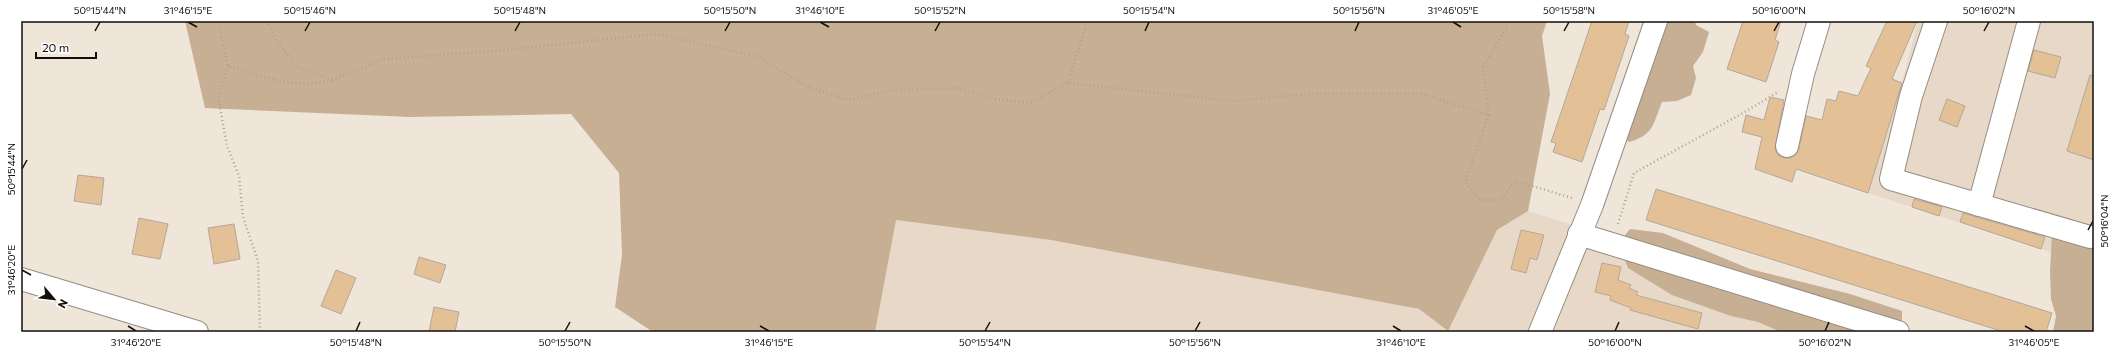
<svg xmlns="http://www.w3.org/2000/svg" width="2115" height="353" font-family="Commissioner,sans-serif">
  <rect width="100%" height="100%" fill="#efe5d9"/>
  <g fill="#e8d8c7">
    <path d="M1918,21h176v245l-226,-73 34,-110z"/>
    <path d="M1528,211l378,118 -1,3h-1030l21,-112 155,20 185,31 183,38 28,22 50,-101z"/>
  </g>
  <g fill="#c7af94">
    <path d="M185,21h1362l-5,15 8,58 -22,117 -31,19 -49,101 -29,-22 -368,-69 -155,-20 -21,112h-222l-38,-25 7,-52 -3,-82 -48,-59 -161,3 -205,-9z"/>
    <path d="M1665,21h30l1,4 13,7 -6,20 -10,14 3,12 -5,17 -14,6 -15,1c-9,22 -8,33 -33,40l-6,-6z"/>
    <path d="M1630,229l33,4 87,36 100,25 52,17v9l-5,12h-116l-23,-10 -27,-6 -59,-21 -44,-27 -4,-10 1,-23z"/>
    <path d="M2052,234l42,11v87h-41l3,-16 -5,-17 -1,-28z"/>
  </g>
  <g fill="#e4c096" stroke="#b2a89d">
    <path d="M1592,21h37l-4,13 4,2 -25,74 -4,-1 -18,53 -29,-10 3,-9 -5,-1z"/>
    <path d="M1743,21h38l-6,19 4,2 -13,40 -39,-13z"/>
    <path d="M1887,21h30l-25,58 10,4 -34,110 -72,-24 -4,13 -37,-13 7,-32 -20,-5 4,-17 18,5 6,-23 14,3 -9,49 3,6 6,3h6l6,-3 3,-6 7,-33 16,4 5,-21 9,2 3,-10 19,5 13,-28 -5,-2z"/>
    <path d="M2034,50l27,7 -6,21 -27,-7z"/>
    <path d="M2090,75l4,1v84l-27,-9z"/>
    <path d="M1947,99l18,7 -8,21 -18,-7z"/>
    <path d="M78,175l26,3 -3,27 -27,-4z"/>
    <path d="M1656,189l396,124 -6,19h-42l-358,-112z"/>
    <path d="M1914,199l28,8 -3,9 -27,-9z"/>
    <path d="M1963,213l82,24 -4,12 -81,-27z"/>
    <path d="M139,218l29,6 -8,35 -28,-5z"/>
    <path d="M234,224l6,35 -26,5 -6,-36z"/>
    <path d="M1521,230l23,5 -7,25 -7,-2 -4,15 -15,-4z"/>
    <path d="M419,257l27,8 -6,18 -26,-9z"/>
    <path d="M1602,263l19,4 -3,13 13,5 -2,3 9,4 -2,3 66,18 -4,16 -68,-19 1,-2 -21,-8 1,-4 -16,-4z"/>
    <path d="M336,270l20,8 -15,36 -20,-8z"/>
    <path d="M434,307l25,5 -4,20h-26z"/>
  </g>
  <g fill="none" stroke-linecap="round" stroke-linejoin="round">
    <defs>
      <g id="minor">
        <path d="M1936,21l-25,75 -20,83 199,58"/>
        <path d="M1787,146l16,-72 16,-53"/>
        <path d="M1979,205l50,-184"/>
        <path d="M1579,234l319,98"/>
        <path d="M21,279l176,53"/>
        <path d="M1540,332l52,-127 64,-184"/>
      </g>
    </defs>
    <use href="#minor" stroke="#968c82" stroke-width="24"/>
    <g stroke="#aaa299" stroke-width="2.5" stroke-dasharray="1 3" stroke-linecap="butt">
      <path d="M218,21l10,45c35,11 68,24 104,14l-34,-13 -22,-27 -9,-19"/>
      <path d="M228,66l-10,30 9,50 12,30 4,41 15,44 2,71"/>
      <path d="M332,80l52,-21 110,-8 164,-17 100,23 48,29 42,14 46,-10 64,-2 36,11 36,4 38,-20 164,18 76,-7h114l67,21 -24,67 16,18h19l16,-19 56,17"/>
      <path d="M1068,83l19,-62"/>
      <path d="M1489,115l-6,-48 23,-38 1,-8"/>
      <path d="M1618,224l16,-51 109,-60 35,-21"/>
    </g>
    <use href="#minor" stroke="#fff" stroke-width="22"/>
  </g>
  <path fill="none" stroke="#120e0b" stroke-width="1.5" d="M188,22l9,5M820,22l9,5M1453,22l8,5M95,31l5,-9M305,31l5,-9M515,31l5,-9M725,31l5,-9M935,31l5,-9M1145,31l4,-9M1355,31l4,-9M1564,31l5,-9M1774,31l5,-9M1984,31l5,-9M22,169l5,-9M2088,230l5,-9M22,270l9,5M128,326l8,5M760,326l9,5M1393,326l8,5M2025,326l9,5M356,331l4,-9M565,331l5,-9M985,331l5,-9M1195,331l5,-9M1615,331l4,-9M1825,331l4,-9"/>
  <rect width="2115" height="353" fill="none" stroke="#ffffff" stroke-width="44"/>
  <g transform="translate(54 299) rotate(118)" stroke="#ffffff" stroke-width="3" paint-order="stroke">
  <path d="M0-3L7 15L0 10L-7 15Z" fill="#120e0b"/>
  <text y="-6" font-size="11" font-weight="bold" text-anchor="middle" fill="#120e0b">N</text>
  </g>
  <path d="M36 52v6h60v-6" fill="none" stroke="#120e0b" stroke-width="2"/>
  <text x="42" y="52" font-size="12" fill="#120e0b" stroke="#ffffff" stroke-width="3" paint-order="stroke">20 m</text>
  <rect x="22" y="22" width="2071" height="309" fill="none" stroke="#120e0b" stroke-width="1.5"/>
  <g font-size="10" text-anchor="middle" fill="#120e0b">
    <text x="100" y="14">50°15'44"N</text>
    <text x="188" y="14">31°46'15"E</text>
    <text x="310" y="14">50°15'46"N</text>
    <text x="520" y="14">50°15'48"N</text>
    <text x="730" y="14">50°15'50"N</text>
    <text x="820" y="14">31°46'10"E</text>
    <text x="940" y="14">50°15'52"N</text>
    <text x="1149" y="14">50°15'54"N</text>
    <text x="1359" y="14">50°15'56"N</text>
    <text x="1453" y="14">31°46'05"E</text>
    <text x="1569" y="14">50°15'58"N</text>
    <text x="1779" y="14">50°16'00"N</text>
    <text x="1989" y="14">50°16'02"N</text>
    <text transform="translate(11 169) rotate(-90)" y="4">50°15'44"N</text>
    <text transform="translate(2104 221) rotate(-90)" y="4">50°16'04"N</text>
    <text transform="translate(11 270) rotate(-90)" y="4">31°46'20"E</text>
    <text x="136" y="346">31°46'20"E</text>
    <text x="356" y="346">50°15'48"N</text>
    <text x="565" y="346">50°15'50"N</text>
    <text x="769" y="346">31°46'15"E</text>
    <text x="985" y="346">50°15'54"N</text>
    <text x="1195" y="346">50°15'56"N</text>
    <text x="1401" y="346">31°46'10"E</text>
    <text x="1615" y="346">50°16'00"N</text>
    <text x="1825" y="346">50°16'02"N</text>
    <text x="2034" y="346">31°46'05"E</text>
  </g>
</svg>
